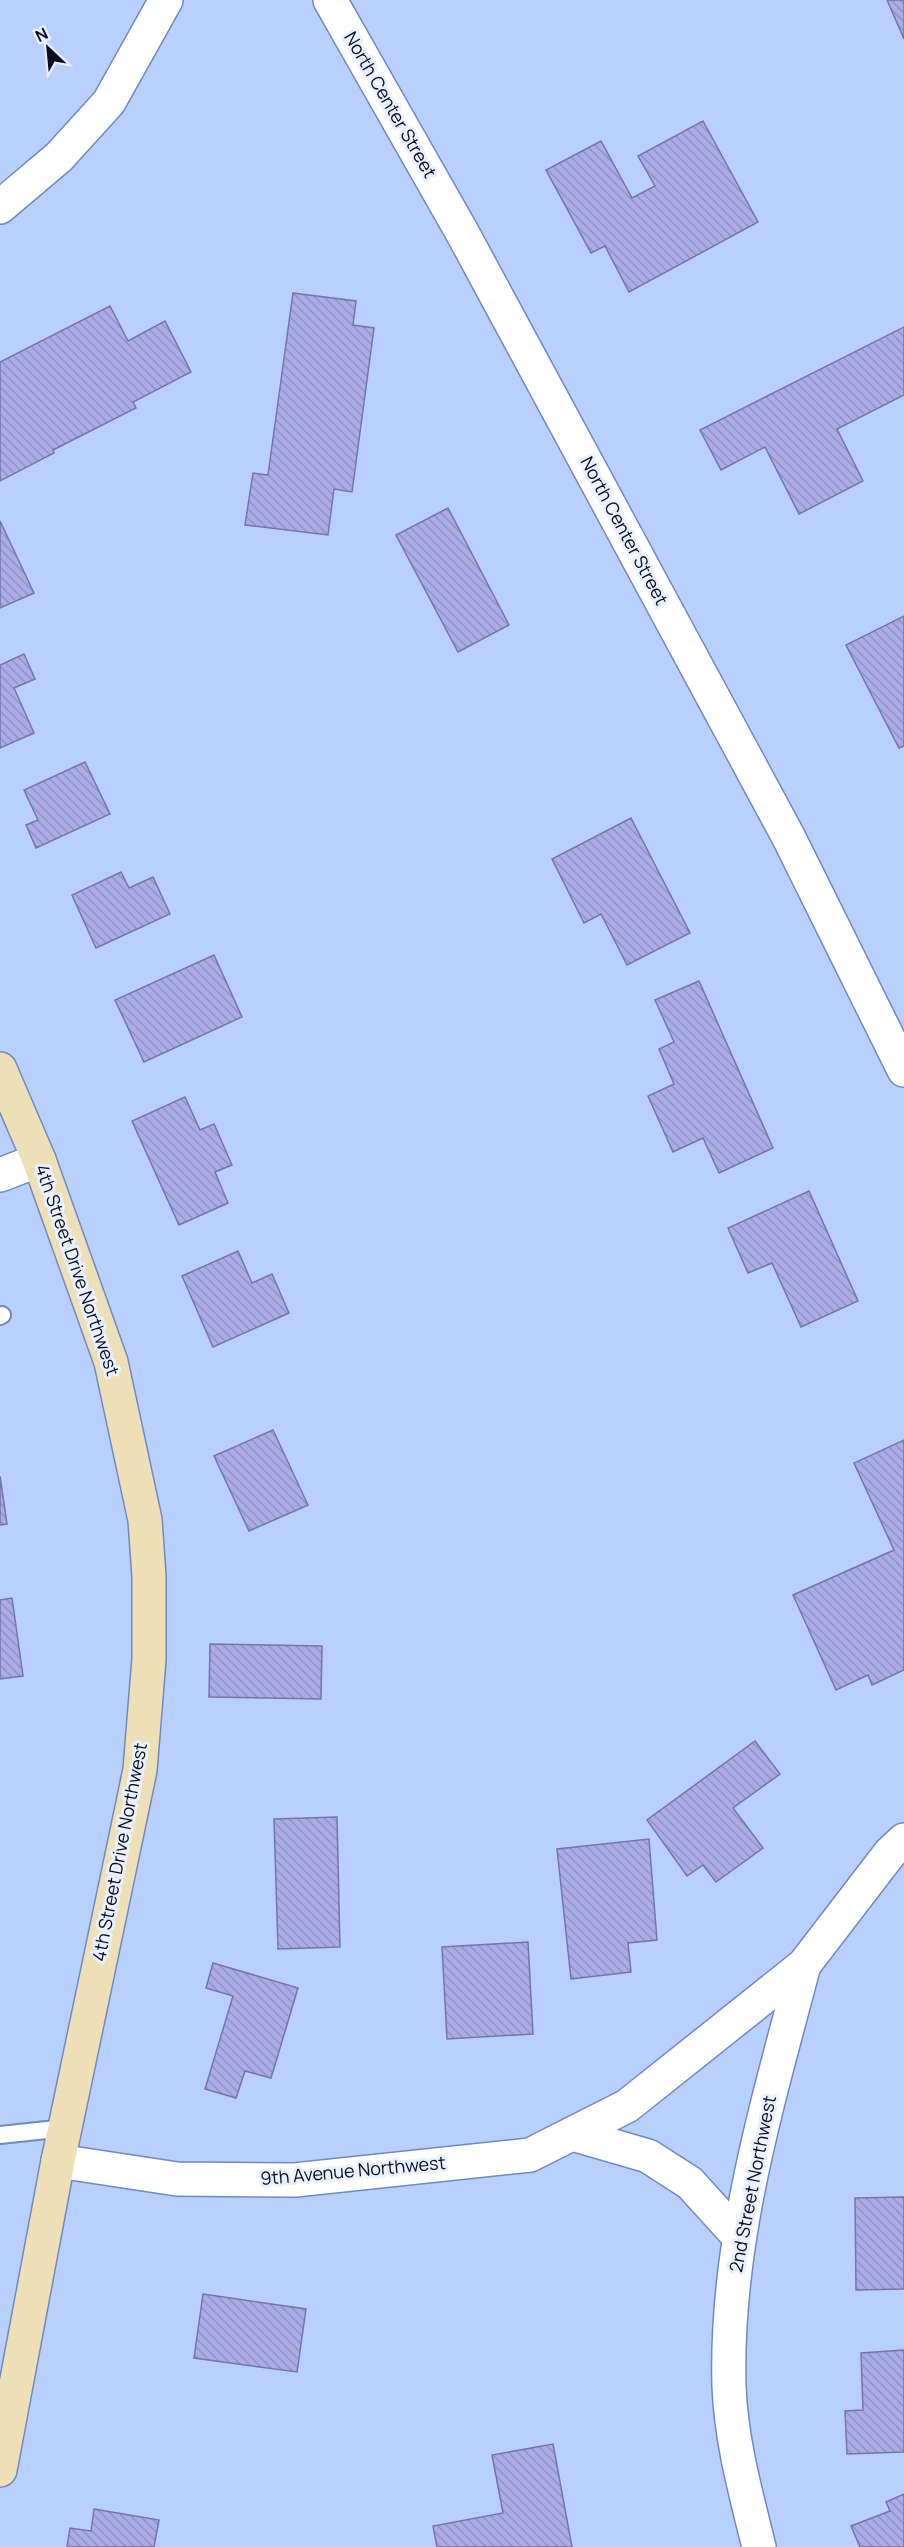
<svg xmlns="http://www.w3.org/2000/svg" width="904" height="2547" font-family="Manrope,sans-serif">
  <defs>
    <pattern id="building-back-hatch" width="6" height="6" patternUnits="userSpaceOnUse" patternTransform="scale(1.5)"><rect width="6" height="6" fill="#ababe8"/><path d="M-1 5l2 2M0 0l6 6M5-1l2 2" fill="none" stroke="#9292c7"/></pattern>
  </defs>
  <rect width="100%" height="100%" fill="#b9d0fe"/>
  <g fill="url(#building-back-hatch)" stroke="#7574ad" stroke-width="1.5">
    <path d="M887,0h17v39z"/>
    <path d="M703,121l55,101 -129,70 -24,-46 -14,7 -45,-83 55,-29 31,57 23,-12 -17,-30z"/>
    <path d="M293,293l63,8 -3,24 21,3 -22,164 -18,-3 -6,46 -83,-10 8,-52 15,2z"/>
    <path d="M110,306l18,35 37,-20 26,51 -58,30 3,6 -83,42 1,3 -54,28v-119z"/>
    <path d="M904,327v68l-67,34 26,52 -64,33 -34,-67 -44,23 -21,-40z"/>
    <path d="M448,508l61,117 -51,27 -62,-117z"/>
    <path d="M0,521l34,72 -34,15z"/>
    <path d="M904,616v130l-5,2 -53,-103z"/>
    <path d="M24,654l11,25 -21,9 20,45 -34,15v-83z"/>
    <path d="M85,762l25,52 -74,34 -10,-23 12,-5 -14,-30z"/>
    <path d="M631,818l59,115 -63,32 -26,-51 -17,9 -32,-64z"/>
    <path d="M121,872l8,16 24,-11 17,37 -74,34 -24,-53z"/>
    <path d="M214,955l28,62 -98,45 -29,-62z"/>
    <path d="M699,981l74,167 -54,25 -16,-35 -30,14 -25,-56 26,-12 -15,-35 15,-7 -19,-42z"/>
    <path d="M185,1097l15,33 14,-6 18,41 -17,7 13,31 -49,22 -47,-104z"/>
    <path d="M809,1191l49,110 -57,26 -29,-64 -24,10 -20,-45z"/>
    <path d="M238,1251l14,32 20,-9 17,39 -76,34 -31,-71z"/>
    <path d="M273,1430l35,75 -59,26 -35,-75z"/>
    <path d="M904,1440v230l-32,15 -4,-10 -32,15 -43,-95 101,-45 -40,-87z"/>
    <path d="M0,1476l7,48 -7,1z"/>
    <path d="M12,1598l11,78 -23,3v-79z"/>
    <path d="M210,1644l112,2 -1,53 -112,-2z"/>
    <path d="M755,1741l25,33 -47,34 30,40 -47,34 -13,-17 -16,11 -40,-56z"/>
    <path d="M337,1817l3,130 -62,2 -4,-130z"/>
    <path d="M649,1839l8,101 -29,3 3,29 -60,7 -14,-130z"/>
    <path d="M528,1942l5,92 -86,5 -5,-92z"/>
    <path d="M213,1963l85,25 -27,90 -26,-7 -9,27 -31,-9 28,-93 -27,-8z"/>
    <path d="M904,2197v92l-48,1 -1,-92z"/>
    <path d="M203,2294l103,15 -9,63 -103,-14z"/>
    <path d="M904,2350v102l-57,2 -2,-43 18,-1 -2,-57z"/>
    <path d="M553,2444l19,103h-135l-4,-21 70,-13 -11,-58z"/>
    <path d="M904,2494v53h-44l-9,-21 39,-15 -4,-9z"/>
    <path d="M94,2509l65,11 -5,27h-87l3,-19 21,3z"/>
  </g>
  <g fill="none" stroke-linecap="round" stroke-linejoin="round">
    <defs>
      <g id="lane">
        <path d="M0,1316l2,-1"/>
        <path d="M0,2135l65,-7"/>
      </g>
      <g id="street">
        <path d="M330,0l133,234 325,602 116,234"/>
        <path d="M0,207l59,-50 50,-55 57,-102"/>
        <path d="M0,1175l39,-15"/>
        <path d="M572,2134l76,22 42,27 49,54"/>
        <path d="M58,2161l119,18 118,1 235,-25 97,-49 177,-141 86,-112 14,-13"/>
        <path d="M759,2547c-13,-53 -28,-106 -30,-161 -4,-144 39,-284 75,-421"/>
      </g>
      <path id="secondary" d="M0,1069l39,91 72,202 34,158 4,56v83l-9,111 -82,391 -58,309"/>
    </defs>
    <use href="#lane" stroke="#708ac0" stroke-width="20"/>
    <use href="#street" stroke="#708ac0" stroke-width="36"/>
    <use href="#secondary" stroke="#708ac0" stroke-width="36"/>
    <use href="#lane" stroke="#fff" stroke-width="16"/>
    <use href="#street" stroke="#fff" stroke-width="33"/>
    <use href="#secondary" stroke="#eee0b6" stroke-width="33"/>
  </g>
  <g text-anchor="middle" stroke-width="6" stroke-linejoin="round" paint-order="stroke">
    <g font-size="18" fill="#060f22" stroke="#eaf0fc">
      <text transform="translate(390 105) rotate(60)" y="6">North Center Street</text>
      <text transform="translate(624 531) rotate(62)" y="6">North Center Street</text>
      <text transform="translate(77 1270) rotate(71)" y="6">4th Street Drive Northwest</text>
      <text transform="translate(120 1852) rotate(-79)" y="6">4th Street Drive Northwest</text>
      <text transform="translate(353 2171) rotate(-5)" y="6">9th Avenue Northwest</text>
      <text transform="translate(753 2184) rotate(-79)" y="6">2nd Street Northwest</text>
    </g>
  </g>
  <g transform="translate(48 48) rotate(334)" stroke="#eaf0fc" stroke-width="4.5" paint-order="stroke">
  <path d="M0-4.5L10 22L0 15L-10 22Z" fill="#060f22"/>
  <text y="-9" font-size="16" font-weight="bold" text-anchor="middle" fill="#060f22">N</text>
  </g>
</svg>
